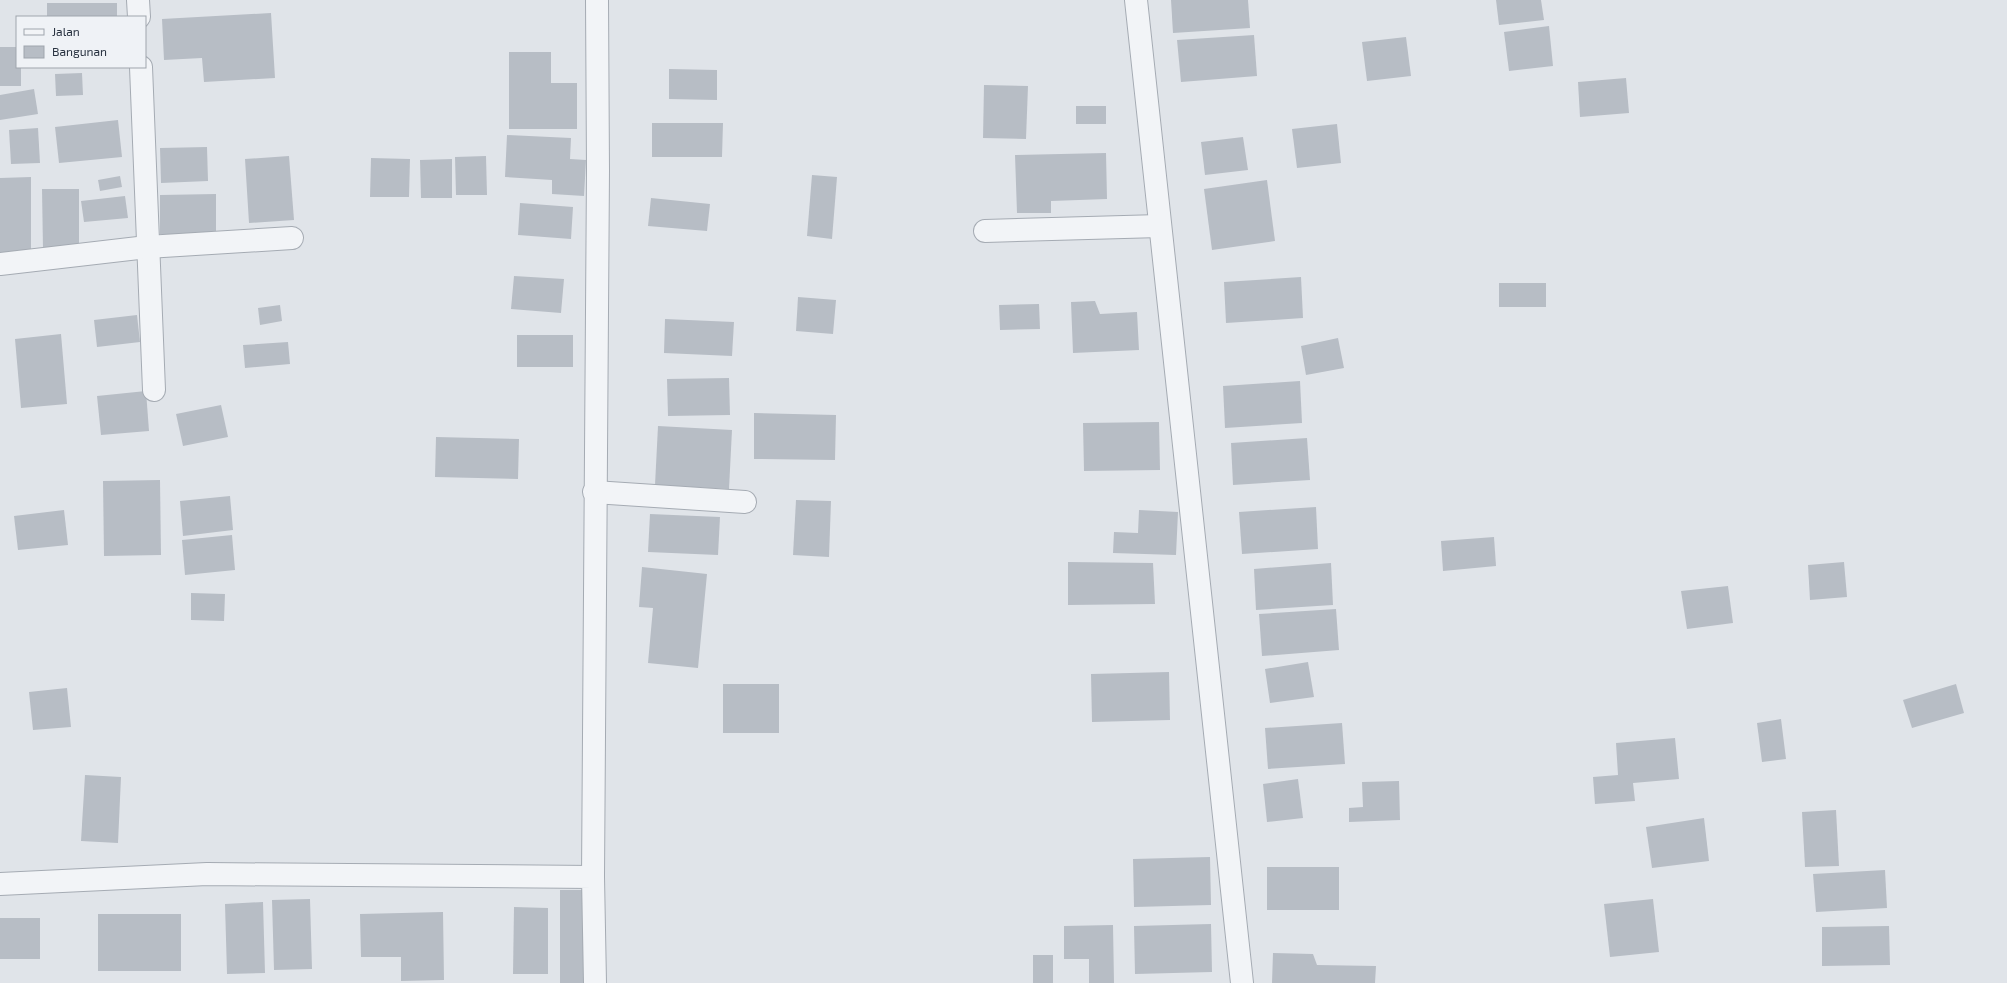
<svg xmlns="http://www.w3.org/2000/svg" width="2007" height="983" font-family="'Exo 2',sans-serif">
  <rect width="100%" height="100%" fill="#e0e4e9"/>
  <g fill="#b7bdc5">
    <path d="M1171,0h77l2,28 -77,5z"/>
    <path d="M1496,0h45l3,20 -45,5z"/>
    <rect x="47" y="3" width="70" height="14"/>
    <path d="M271,13l4,65 -71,4 -2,-24 -38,2 -2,-41z"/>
    <path d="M1549,26l4,40 -44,5 -5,-39z"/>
    <path d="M1254,35l3,41 -76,6 -4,-42z"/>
    <path d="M1406,37l5,39 -44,5 -5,-39z"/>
    <path d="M0,47h17v20h4v19h-21z"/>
    <path d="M509,52h42v31h26v46h-68z"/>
    <path d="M669,69l48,1v30l-48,-1z"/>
    <path d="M82,73l1,22 -27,1 -1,-22z"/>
    <path d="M1626,78l3,35 -49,4 -2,-35z"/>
    <path d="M984,85l44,1 -2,53 -43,-1z"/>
    <path d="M34,89l4,25 -38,6v-25z"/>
    <rect x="1076" y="106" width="30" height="18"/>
    <path d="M118,120l4,37 -63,6 -4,-36z"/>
    <path d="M652,123h71l-1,34h-70z"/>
    <path d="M1337,124l4,39 -44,5 -5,-39z"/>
    <path d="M38,128l2,35 -29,1 -2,-34z"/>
    <path d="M507,135l64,3 -1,21 16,1 -2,36 -32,-2v-14l-47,-3z"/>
    <path d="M1243,137l5,33 -43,5 -4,-33z"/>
    <path d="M207,147l1,34 -47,2 -1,-35z"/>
    <path d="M1106,153l1,46 -56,2v12h-34l-2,-58z"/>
    <path d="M289,156l5,64 -45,3 -4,-64z"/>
    <path d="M486,156l1,39h-31l-1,-38z"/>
    <path d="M371,158l39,1 -1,38h-39z"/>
    <path d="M452,159v39h-31l-1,-38z"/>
    <path d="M812,175l25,2 -5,62 -25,-3z"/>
    <path d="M120,176l2,11 -22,4 -2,-11z"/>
    <path d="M31,177v75h-31v-74z"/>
    <path d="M1267,180l8,61 -63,9 -8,-61z"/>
    <path d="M42,189h37v61h-36z"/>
    <path d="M216,194v40h-56v-39z"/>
    <path d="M125,196l3,22 -44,4 -3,-21z"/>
    <path d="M651,198l59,6 -3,27 -59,-5z"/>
    <path d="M520,203l53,4 -2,32 -53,-4z"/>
    <path d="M514,276l50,3 -3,34 -50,-4z"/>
    <path d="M1301,277l2,41 -77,5 -2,-41z"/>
    <rect x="1499" y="283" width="47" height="24"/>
    <path d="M798,297l38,3 -3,34 -37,-3z"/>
    <path d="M1095,301l5,13 37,-2 2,38 -66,3 -2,-51z"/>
    <path d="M1039,304l1,25 -40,1 -1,-25z"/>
    <path d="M280,305l2,16 -22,4 -2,-17z"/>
    <path d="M137,315l3,27 -43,5 -3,-27z"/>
    <path d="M665,319l69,3 -2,34 -68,-3z"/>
    <path d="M61,334l6,70 -46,4 -6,-69z"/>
    <rect x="517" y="335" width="56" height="32"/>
    <path d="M1338,338l6,30 -38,7 -5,-29z"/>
    <path d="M288,342l2,22 -45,4 -2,-23z"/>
    <path d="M729,378l1,37 -62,1 -1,-37z"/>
    <path d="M1300,381l2,42 -77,5 -2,-42z"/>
    <path d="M146,391l3,40 -48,4 -4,-39z"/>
    <path d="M221,405l7,32 -45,9 -7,-32z"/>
    <path d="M754,413l82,2 -1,45 -81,-1z"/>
    <path d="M1159,422l1,48 -76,1 -1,-48z"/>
    <path d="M658,426l74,4 -3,59 -74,-4z"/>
    <path d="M436,437l83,2 -1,40 -83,-2z"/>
    <path d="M1307,438l3,42 -77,5 -2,-42z"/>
    <path d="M160,480l1,75 -57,1 -1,-75z"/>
    <path d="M230,496l3,34 -50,6 -3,-35z"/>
    <path d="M796,500l35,1 -2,56 -36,-2z"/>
    <path d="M1316,507l2,42 -76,5 -3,-42z"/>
    <path d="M64,510l4,35 -50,5 -4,-34z"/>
    <path d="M1139,510l39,2 -2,43 -63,-2 1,-21 24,1z"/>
    <path d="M650,514l70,3 -2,38 -70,-3z"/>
    <path d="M232,535l3,35 -50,5 -3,-35z"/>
    <path d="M1494,537l2,29 -53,5 -2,-30z"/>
    <path d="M1068,562l85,1 2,41 -87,1z"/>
    <path d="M1844,562l3,35 -37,3 -2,-35z"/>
    <path d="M1331,563l2,42 -77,5 -2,-41z"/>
    <path d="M642,567l65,7 -9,94 -50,-5 5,-55 -14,-1z"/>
    <path d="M1728,586l5,37 -46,6 -6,-38z"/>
    <path d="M191,593l34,1 -1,27 -33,-1z"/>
    <path d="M1336,609l3,41 -77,6 -3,-42z"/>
    <path d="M1308,662l6,35 -44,6 -5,-34z"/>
    <path d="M1169,672l1,48 -78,2 -1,-48z"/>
    <rect x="723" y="684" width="56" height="49"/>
    <path d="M1956,684l8,29 -52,15 -9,-28z"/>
    <path d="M67,688l4,39 -38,3 -4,-38z"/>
    <path d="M1781,719l5,40 -24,3 -5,-39z"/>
    <path d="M1342,723l3,41 -77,5 -3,-41z"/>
    <path d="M1675,738l4,41 -46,4 2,18 -40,3 -2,-27 25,-2 -2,-32z"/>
    <path d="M85,775l36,2 -3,66 -37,-2z"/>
    <path d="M1298,779l5,39 -36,4 -4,-38z"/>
    <path d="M1399,781l1,39 -51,2v-14l14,-1 -1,-25z"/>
    <path d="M1836,810l3,56 -34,1 -3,-55z"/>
    <path d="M1704,818l5,43 -57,7 -6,-41z"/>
    <path d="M1210,857l1,48 -77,2 -1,-48z"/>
    <rect x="1267" y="867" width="72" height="43"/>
    <path d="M1885,870l2,38 -71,4 -3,-38z"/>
    <rect x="560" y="890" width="24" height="93"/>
    <path d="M310,899l2,70 -38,1 -2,-70z"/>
    <path d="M1653,899l6,53 -49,5 -6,-53z"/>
    <path d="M263,902l2,71 -38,1 -2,-70z"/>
    <path d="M514,907l34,1v66h-35z"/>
    <path d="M443,912l1,68 -43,1v-24h-40l-1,-43z"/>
    <rect x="98" y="914" width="83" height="57"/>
    <rect x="0" y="918" width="40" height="41"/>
    <path d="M1211,924l1,48 -77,2 -1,-48z"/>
    <path d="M1113,925l1,58h-25v-24h-25v-33z"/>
    <path d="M1889,926l1,39 -68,1v-39z"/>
    <path d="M1273,953l40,1 4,11 59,1 -1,17h-103z"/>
    <rect x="1033" y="955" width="20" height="28"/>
  </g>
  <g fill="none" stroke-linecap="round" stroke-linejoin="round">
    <defs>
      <g id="minor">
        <path d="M138,0l1,17"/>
        <path d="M1136,0l106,983"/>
        <path d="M141,67l13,323"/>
        <path d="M985,231l175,-5"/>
        <path d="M0,264l147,-17 145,-9"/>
        <path d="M594,492l151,10"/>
        <path d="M593,877l5,-707 -1,-170"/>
        <path d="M0,884l207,-10 386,3 2,106"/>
      </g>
    </defs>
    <use href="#minor" stroke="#a5abb3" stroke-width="24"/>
    <use href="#minor" stroke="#f2f4f7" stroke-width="22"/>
  </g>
  <rect x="16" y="16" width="130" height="52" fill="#eff2f6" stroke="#9fa5ad"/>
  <rect x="24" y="29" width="20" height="6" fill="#f2f4f7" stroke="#9fa5ad"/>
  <text x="52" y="36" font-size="12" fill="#283240">Jalan</text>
  <rect x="24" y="46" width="20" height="12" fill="#b7bdc5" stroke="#9fa5ad"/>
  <text x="52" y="56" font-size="12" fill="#283240">Bangunan</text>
</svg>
